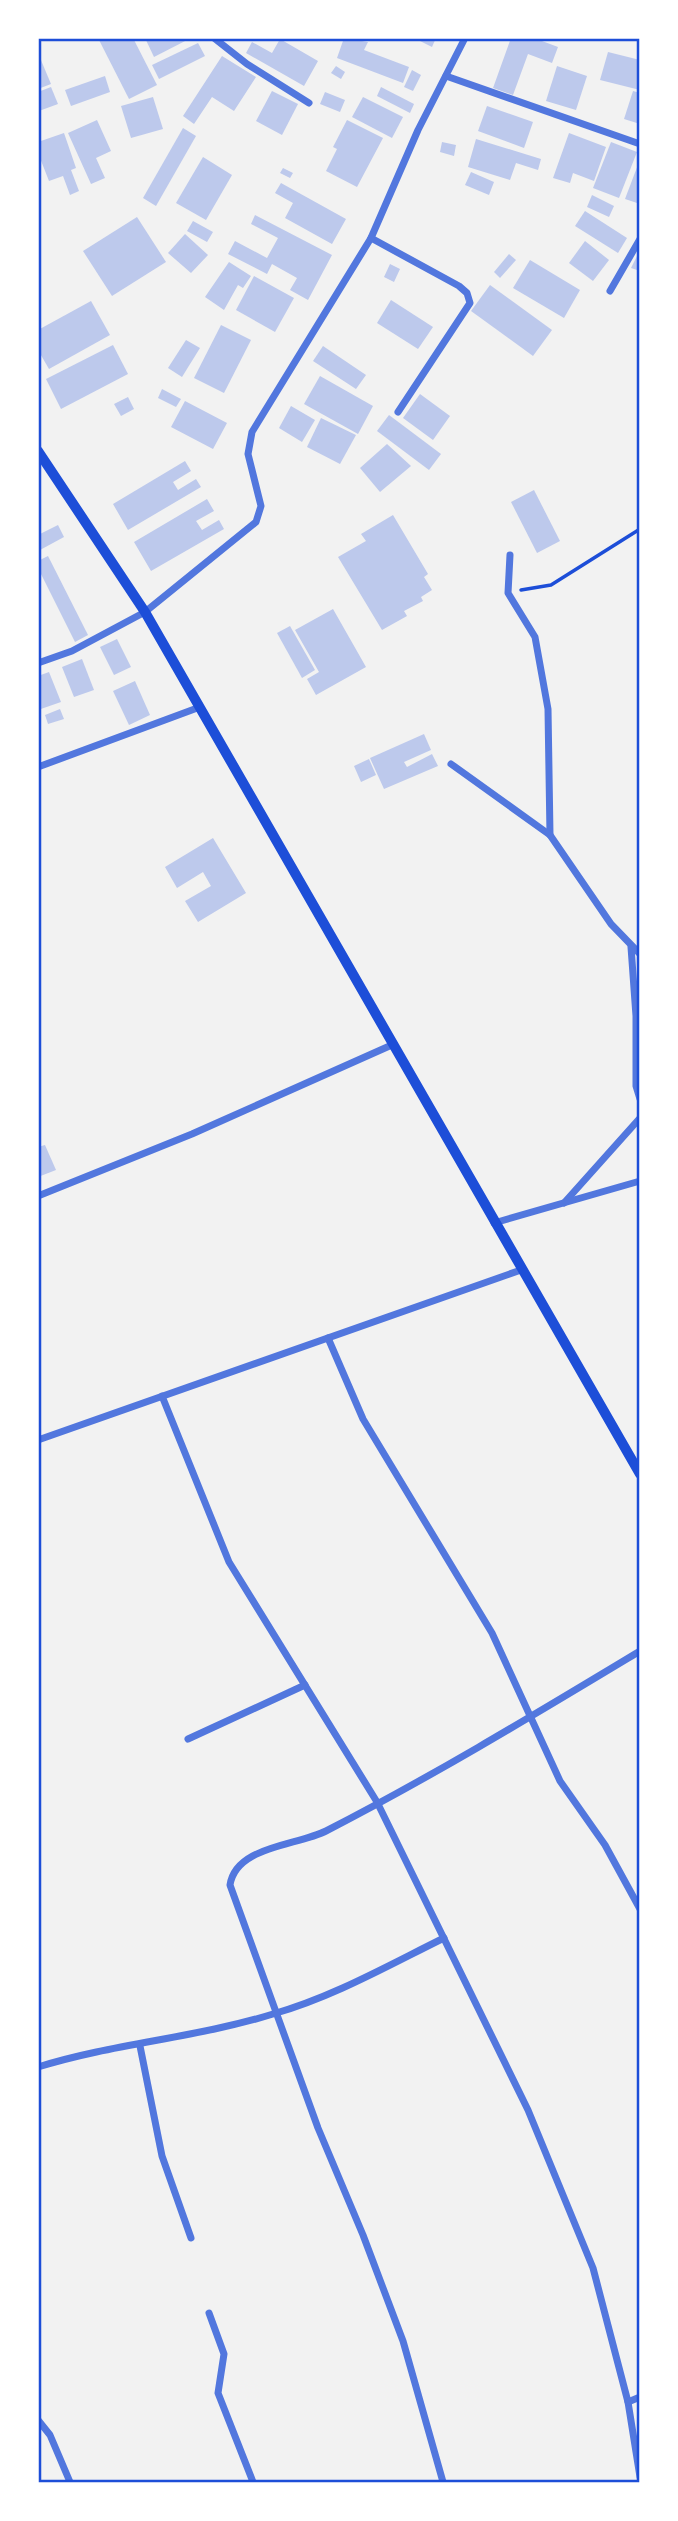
<svg xmlns="http://www.w3.org/2000/svg" width="678" height="2521" font-family="'Zilla Slab',serif">
  <rect width="100%" height="100%" fill="#f2f2f2"/>
  <g fill="#bdc9ec">
    <path d="M98,38h35l24,47 -28,14z"/>
    <path d="M145,38h46l-37,19z"/>
    <path d="M344,38l24,4 -4,8 45,17 -6,16 -66,-25z"/>
    <path d="M414,38h22l-4,9z"/>
    <path d="M511,38h23l24,9 -6,16 -24,-9 -15,41 -20,-7z"/>
    <path d="M280,39l38,22 -14,25 -58,-33 6,-11 20,11z"/>
    <path d="M198,43l7,13 -46,23 -7,-14z"/>
    <path d="M608,52l32,8v30l-40,-10z"/>
    <path d="M38,53l13,31 -13,5z"/>
    <path d="M222,56l34,21 -22,34 -22,-14 -18,27 -11,-8z"/>
    <path d="M336,66l9,6 -4,7 -10,-6z"/>
    <path d="M557,66l30,10 -11,34 -30,-9z"/>
    <path d="M412,70l9,5 -8,16 -9,-4z"/>
    <path d="M105,76l5,16 -39,14 -6,-16z"/>
    <path d="M51,87l7,17 -19,7 -1,-19z"/>
    <path d="M381,87l33,17 -4,9 -33,-17z"/>
    <path d="M272,91l26,13 -16,31 -26,-14z"/>
    <path d="M633,91l7,2v31l-16,-5z"/>
    <path d="M325,92l20,8 -5,12 -20,-8z"/>
    <path d="M153,97l10,32 -32,9 -10,-32z"/>
    <path d="M363,97l40,20 -11,21 -40,-21z"/>
    <path d="M487,106l46,16 -9,26 -46,-17z"/>
    <path d="M97,120l14,31 -15,7 9,20 -14,6 -23,-51z"/>
    <path d="M347,120l36,18 -26,49 -31,-16 11,-22 -4,-2z"/>
    <path d="M183,128l13,8 -40,70 -13,-8z"/>
    <path d="M64,133l12,35 -5,2 8,21 -9,4 -7,-19 -14,5 -11,-28v-11z"/>
    <path d="M569,133l37,14 -12,34 -21,-8 -3,10 -17,-5z"/>
    <path d="M476,139l65,20 -3,11 -22,-7 -6,17 -42,-13z"/>
    <path d="M442,142l14,3 -2,11 -14,-4z"/>
    <path d="M611,142l26,10 -18,46 -26,-10z"/>
    <path d="M203,157l29,18 -26,45 -30,-17z"/>
    <path d="M639,162h1v42l-15,-5z"/>
    <path d="M283,168l10,5 -3,5 -10,-5z"/>
    <path d="M471,172l23,10 -5,13 -24,-10z"/>
    <path d="M281,183l65,36 -14,25 -47,-26 8,-15 -18,-10z"/>
    <path d="M592,195l22,11 -5,11 -22,-10z"/>
    <path d="M585,211l42,27 -9,15 -43,-27z"/>
    <path d="M255,215l77,40 -24,45 -18,-10 7,-12 -25,-14 -5,10 -39,-20 7,-13 32,17 11,-20 -27,-14z"/>
    <path d="M137,217l29,45 -54,34 -29,-45z"/>
    <path d="M193,221l20,11 -6,10 -20,-11z"/>
    <path d="M185,234l23,21 -17,18 -23,-20z"/>
    <path d="M585,241l24,19 -16,21 -24,-18z"/>
    <path d="M640,250v21l-9,-3z"/>
    <path d="M509,254l7,6 -16,18 -6,-6z"/>
    <path d="M530,260l50,30 -16,28 -51,-30z"/>
    <path d="M229,262l22,14 -8,12 -5,-3 -14,25 -19,-13z"/>
    <path d="M390,264l10,5 -6,13 -10,-5z"/>
    <path d="M254,276l40,22 -19,34 -39,-22z"/>
    <path d="M490,285l62,45 -19,26 -62,-45z"/>
    <path d="M391,300l42,27 -15,22 -41,-26z"/>
    <path d="M91,301l19,34 -61,34 -11,-19v-20z"/>
    <path d="M221,325l30,15 -27,53 -30,-15z"/>
    <path d="M186,340l14,8 -18,29 -14,-9z"/>
    <path d="M113,345l15,29 -67,35 -15,-30z"/>
    <path d="M323,346l43,29 -10,14 -43,-28z"/>
    <path d="M320,376l53,30 -15,28 -54,-30z"/>
    <path d="M162,389l19,10 -5,8 -18,-9z"/>
    <path d="M420,394l30,22 -17,24 -30,-22z"/>
    <path d="M128,397l6,12 -13,7 -7,-12z"/>
    <path d="M185,401l42,22 -14,26 -42,-22z"/>
    <path d="M291,406l24,14 -13,22 -23,-14z"/>
    <path d="M389,415l52,39 -12,16 -52,-39z"/>
    <path d="M321,418l35,17 -16,29 -33,-17z"/>
    <path d="M387,444l24,22 -31,26 -20,-24z"/>
    <path d="M185,461l6,10 -18,11 5,8 18,-11 5,8 -73,43 -15,-26z"/>
    <path d="M534,490l26,51 -23,12 -26,-51z"/>
    <path d="M207,499l7,12 -18,10 6,9 17,-10 5,9 -73,42 -17,-29z"/>
    <path d="M393,515l35,59 -4,3 8,13 -11,7 2,4 -19,10 3,5 -25,14 -44,-73 28,-16 -5,-7z"/>
    <path d="M58,525l6,12 -24,13 -2,-15z"/>
    <path d="M48,556l40,79 -13,7 -37,-74v-7z"/>
    <path d="M333,609l33,58 -50,28 -9,-16 12,-7 -24,-42z"/>
    <path d="M290,626l25,44 -13,8 -25,-45z"/>
    <path d="M117,639l14,28 -17,8 -14,-28z"/>
    <path d="M82,659l12,31 -20,7 -12,-30z"/>
    <path d="M49,672l12,30 -23,8v-34z"/>
    <path d="M135,681l15,34 -21,10 -16,-34z"/>
    <path d="M60,709l4,10 -16,5 -3,-9z"/>
    <path d="M424,734l7,16 -27,12 3,5 25,-13 6,12 -54,23 -14,-31z"/>
    <path d="M369,759l7,16 -15,7 -7,-16z"/>
    <path d="M213,838l33,55 -48,29 -13,-21 26,-15 -8,-14 -26,16 -12,-21z"/>
    <path d="M45,1145l11,25 -18,7v-30z"/>
  </g>
  <g fill="none" stroke-linecap="round" stroke-linejoin="round">
    <path stroke="#1d4ed8" stroke-width="3.5" d="M521,590l30,-5 89,-56"/>
    <g stroke="#5277de" stroke-width="7">
      <path d="M214,38l33,26 62,39"/>
      <path d="M446,76l194,68"/>
      <path d="M371,238l88,48 8,7 3,10 -72,109"/>
      <path d="M610,291l30,-52"/>
      <path d="M510,555l-2,38 27,44 13,72 2,126"/>
      <path d="M38,663l34,-12 73,-39 111,-90 5,-16 -13,-52 4,-22 119,-194 47,-108 47,-92"/>
      <path d="M451,764l99,71 61,89 29,30"/>
      <path d="M38,767l162,-60"/>
      <path d="M631,947l5,69v70l4,13"/>
      <path d="M38,1196l154,-62 202,-90"/>
      <path d="M564,1203l76,-85"/>
      <path d="M494,1223l146,-42"/>
      <path d="M328,1338l35,81 129,214 68,148 45,64 35,64"/>
      <path d="M162,1396l67,166 148,240 151,308 65,158 35,134 12,75"/>
      <path d="M38,1440l483,-170"/>
      <path d="M188,1739l117,-54"/>
      <path d="M140,2046l22,110 29,82"/>
      <path d="M38,2067c77,-24 158,-29 235,-53 60,-17 116,-49 171,-76"/>
      <path d="M209,2313l15,41 -6,39 35,89"/>
      <path d="M628,2402l12,-5"/>
      <path d="M38,2420l12,15 20,47"/>
      <path d="M443,2482l-40,-141 -40,-106 -45,-107 -88,-243c6,-39 66,-39 96,-54 107,-55 211,-118 314,-180"/>
    </g>
    <path stroke="#1d4ed8" stroke-width="10" d="M38,451l107,161 495,862"/>
  </g>
  <rect width="678" height="2521" fill="none" stroke="#ffffff" stroke-width="80"/>
  <rect x="40" y="40" width="598" height="2441" fill="none" stroke="#1d4ed8" stroke-width="2.5"/>
</svg>
